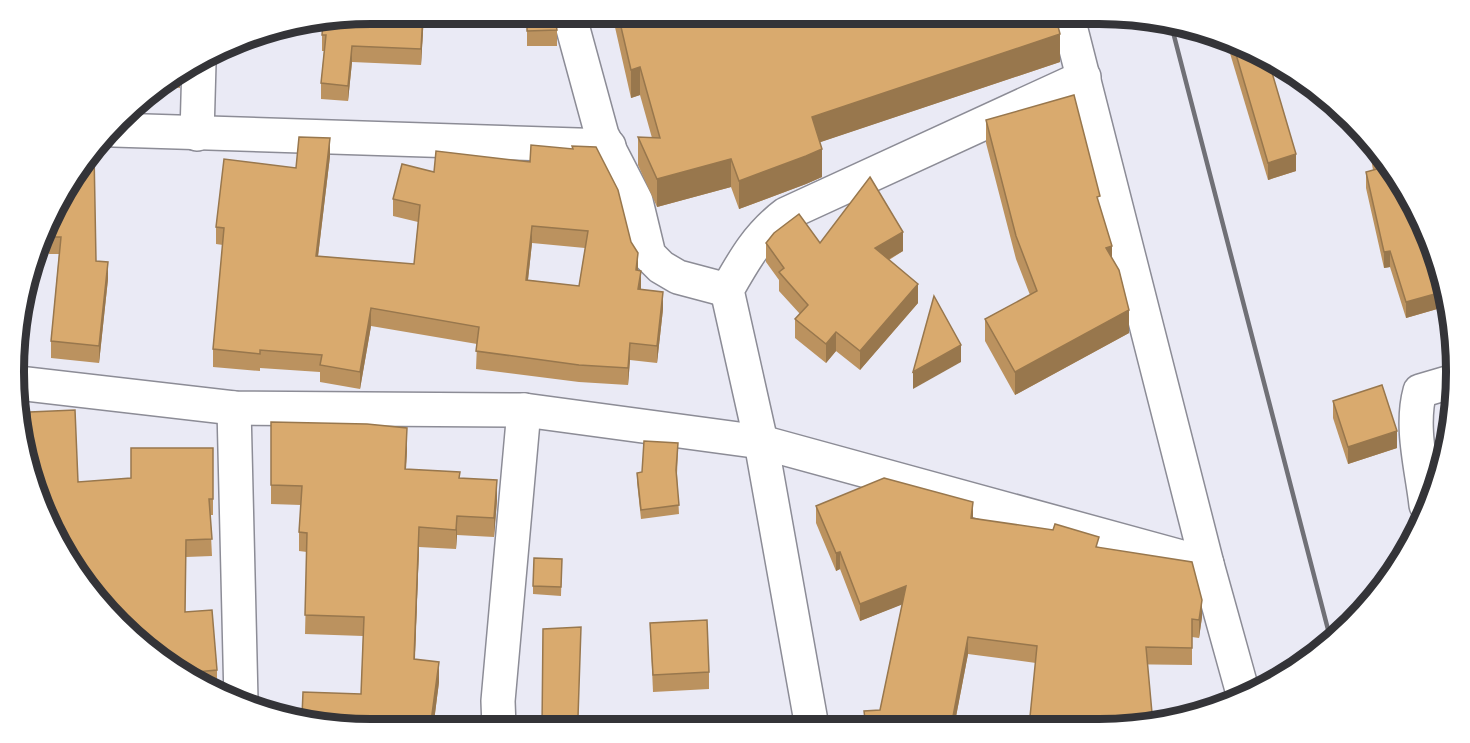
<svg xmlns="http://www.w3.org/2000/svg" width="1470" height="743" font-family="'Varela Round',sans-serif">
  <rect width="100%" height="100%" fill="#eaeaf5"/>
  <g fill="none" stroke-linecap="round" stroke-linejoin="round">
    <defs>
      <g id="minor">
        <path d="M569,14l33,121 34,66 13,54 12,12 17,10 49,13"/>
        <path d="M1067,14l140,550 37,133"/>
        <path d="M114,130l495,16"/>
        <path d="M197,134l2,-71"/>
        <path d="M18,383l216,25 290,2 237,32 446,122"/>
        <path d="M234,408l7,292"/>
        <path d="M1426,505c-4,-36 -16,-78 -6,-114l34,-10"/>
        <path d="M812,727l-51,-285 -34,-152c17,-30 31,-55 59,-76l298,-137"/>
        <path d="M499,728l-1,-27 26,-291"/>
      </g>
    </defs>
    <use href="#minor" stroke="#8c8c96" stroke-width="36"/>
    <use href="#minor" stroke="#fff" stroke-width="33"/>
    <path stroke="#707076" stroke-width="4.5" d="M1172,28l159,613"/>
  </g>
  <g fill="#bb925f" fill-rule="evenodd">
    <path d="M372,14h52l-3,51 -69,-3 -4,39 -27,-2v-16l3,-32h-2v-26h-17z"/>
    <path d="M478,14h76l3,16v16h-30v-29z"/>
    <path d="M612,14h443l5,48 -240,80 2,35 -16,7 -67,25 -8,-22 -74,20 -19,-42v-28l14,1 -12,-43 -9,3z"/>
    <path d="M1229,43l28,7 39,121 -28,9 -39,-130z"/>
    <path d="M180,73v15l-22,-3z"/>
    <path d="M986,120l114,86 29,127 -114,62 -30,-54v-22l45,-24 -14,-36 -30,-116z"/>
    <path d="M1369,137l68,119 7,51 -38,11 -16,-51 -6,1 -18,-80v-16l7,-2 -4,-23z"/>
    <path d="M572,146l66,125 3,18 22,20 -6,54 -27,-3 -2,25 -49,-3 -103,-13 1,-25 -106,-18 -11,63 -40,-7v-10l-60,-4v3l-47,-4v-18l10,-104 -7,-1v-17l80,-59 34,-12 -12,100 96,8 4,-42 -25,-6v-17l41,-27 96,-10 42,-13zM532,243l53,5 -6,38 -51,-6z"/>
    <path d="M74,173l22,88 12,18 -9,84 -48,-5v-17l8,-87h-10v-21z"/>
    <path d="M766,243h54l83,8 -14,9 29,43 -58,67 -24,-19 -10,12 -31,-25v-19l5,-5 -21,-23v-11l-13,-18z"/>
    <path d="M1333,401l64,47 -49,16 -15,-46z"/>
    <path d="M30,412l48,70 53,-4 82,-30v67h-3l2,41 -26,1 -1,55 32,58v17l-10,1 -88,-63 -69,-95 -18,-62z"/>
    <path d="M271,422l136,26 -1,21 54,9 37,22 -3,37 -37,-2 -1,14 -37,-2 -4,112 24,23 -6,47h-85l13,-35 2,-58 -58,-2 2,-82 -8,-1v-19l2,-27 -30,-1z"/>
    <path d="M678,452l-1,22 2,40 -38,5 -4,-37v-9l5,-1z"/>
    <path d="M816,506l157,12 126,29 103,70 -3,21 -7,-1v28l-156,-2 -68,-9 -14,73h-90v-16l16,-1 22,-106 -42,17 -20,-52 -4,2 -20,-48z"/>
    <path d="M562,559l-1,37 -28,-2v-8z"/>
    <path d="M650,623l59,49v17l-56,3z"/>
  </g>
  <g fill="#98774d">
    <path d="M423,14h1l-3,51v-16z"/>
    <path d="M1060,34v28l-248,83v-28z"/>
    <path d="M352,46v16l-4,39v-15z"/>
    <path d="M640,67v28l-9,3v-28z"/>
    <path d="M330,138v18l-14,117v-17z"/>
    <path d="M822,149v28l-16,7 -67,25v-28z"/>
    <path d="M1296,154v17l-28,9v-17z"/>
    <path d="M731,159v28l-74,20v-28z"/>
    <path d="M532,226v17l-6,54v-17z"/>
    <path d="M903,232v19l-28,16v-19z"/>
    <path d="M1112,246v22l-6,-20z"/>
    <path d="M1390,251v16l-6,1v-16z"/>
    <path d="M638,253v18l-2,-1z"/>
    <path d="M108,262v17l-9,84v-17z"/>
    <path d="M641,271v18l-3,18v-18z"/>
    <path d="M918,284v19l-58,67v-19z"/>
    <path d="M663,292v17l-6,54v-17z"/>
    <path d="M1442,292l2,15 -38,11v-16z"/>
    <path d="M371,308v18l-11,63v-17z"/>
    <path d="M1129,310v23l-114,62v-23z"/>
    <path d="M836,332v19l-10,12v-19z"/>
    <path d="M630,343v17l-2,25v-17z"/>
    <path d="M961,345v17l-48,27v-17z"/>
    <path d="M407,428v20l-2,40v-19z"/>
    <path d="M1397,431v17l-49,16v-17z"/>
    <path d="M497,480v20l-3,37v-19z"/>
    <path d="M973,502v18l-2,-2z"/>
    <path d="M457,516v19l-1,14v-19z"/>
    <path d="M419,527v20l-5,132v-20z"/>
    <path d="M840,552v17l-4,2v-18z"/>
    <path d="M906,586v17l-46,18v-17z"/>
    <path d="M1202,600v17l-3,21v-18z"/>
    <path d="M968,637v17l-14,73h-3z"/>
    <path d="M439,662v20l-6,47h-3z"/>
  </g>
  <g fill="#d9aa6e" stroke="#98774d" stroke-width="1.5" fill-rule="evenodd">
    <path d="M372,14h51l-2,35 -69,-3 -4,40 -27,-3 5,-48h-4l1,-13z"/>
    <path d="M527,14h27l3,16 -30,1z"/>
    <path d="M618,14h437l5,20 -248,83 10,32 -16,7 -67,25 -8,-22 -74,20 -19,-42 22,1 -20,-71 -9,3z"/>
    <path d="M1233,44l24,6 11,9 28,95 -28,9z"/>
    <path d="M1074,95l26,101 -3,1 15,49 -6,2 13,22 10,40 -114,62 -30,-53 52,-28 -21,-55 -30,-116z"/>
    <path d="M299,137l31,1 -14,118 98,8 6,-59 -27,-6 9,-35 32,8 2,-21 94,11 1,-17 42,4 -1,-3 24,1 22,43 13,52 7,11 -2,17 5,1 -3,18 25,3 -6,54 -27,-3 -2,25 -49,-3 -103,-14 3,-24 -108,-19 -11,64 -40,-7 2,-10 -62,-5v4l-47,-5 11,-121 -8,-1 8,-68 72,9zM532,226l56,5 -9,55 -53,-6z"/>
    <path d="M1371,141l66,115 5,36 -36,10 -16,-51 -6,1 -18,-80 11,-3z"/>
    <path d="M94,151l2,110 12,1 -9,84 -48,-5 10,-104h-12v-4l25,-60z"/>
    <path d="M870,177l33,55 -28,16 43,36 -58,67 -24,-19 -10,12 -31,-25 13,-14 -29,-33 5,-4 -18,-25 8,-10 25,-19 21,29z"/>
    <path d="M934,296l27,49 -48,27z"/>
    <path d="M1382,385l15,46 -49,16 -15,-46z"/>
    <path d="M75,410l3,72 53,-4v-30h82v51h-4l3,40 -26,1 -1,72 27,-2 5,60 -32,3 -66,-48 -69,-95 -17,-59 -3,-59z"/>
    <path d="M271,422l96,2 40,4 -2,41 55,3 -1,6 38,2 -3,38 -37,-2 -1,14 -37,-3 -5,132 25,3 -9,67h-82l-46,-13 1,-24 58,2 3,-77 -59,-2 2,-82 -8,-1 3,-46 -31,-1z"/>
    <path d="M644,441l34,2 -2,27 3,35 -38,5 -4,-37 5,-1z"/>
    <path d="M884,478l89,24 -2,16 82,12 2,-6 44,13 -3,10 96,15 10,38 -3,20 -7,-1v29l-46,-1 7,77 -7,2 -117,1 8,-81 -69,-9 -17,90h-85l-2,-16 16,-1 26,-124 -46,18 -20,-52 -4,1 -20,-47z"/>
    <path d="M534,558l28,1 -1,28 -28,-1z"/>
    <path d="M707,620l2,52 -56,3 -3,-52z"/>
    <path d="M581,627l-3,90h84v11h-120l1,-99z"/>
  </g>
  <path d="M0 0H1470V743H0ZM371 24H1099A347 347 0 0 1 1446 371V372A347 347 0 0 1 1099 719H371A347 347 0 0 1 24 372V371A347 347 0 0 1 371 24Z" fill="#fff" fill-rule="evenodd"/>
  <path fill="none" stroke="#343438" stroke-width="8" d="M371 24H1099A347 347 0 0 1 1446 371V372A347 347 0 0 1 1099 719H371A347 347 0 0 1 24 372V371A347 347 0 0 1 371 24Z"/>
</svg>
